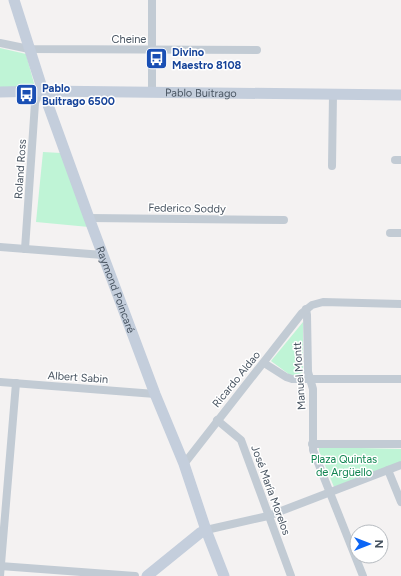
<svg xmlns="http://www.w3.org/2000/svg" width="401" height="576" font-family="Figtree,sans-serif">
  <rect width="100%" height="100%" fill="#f4f2f2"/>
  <g fill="#bff4d6">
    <path d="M0,48l26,6 9,33h-35z"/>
    <path d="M43,152l18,1 28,74 -53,-5z"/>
    <path d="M303,322v50l-5,3h-8l-19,-14z"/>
    <path d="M321,447l80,2v13l-67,25 -15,-36v-3z"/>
  </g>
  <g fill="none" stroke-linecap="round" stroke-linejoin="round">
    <g stroke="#c2cbd4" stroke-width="8">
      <path d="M152,0v92"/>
      <path d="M0,43l29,6 228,1"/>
      <path d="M395,160h6"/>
      <path d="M332,166l1,-72"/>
      <path d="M89,218l195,2"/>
      <path d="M390,233h11"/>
      <path d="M0,247l103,8"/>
      <path d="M25,249l10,-146 4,-12"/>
      <path d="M306,309l1,6 1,57 5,17v61l50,126"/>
      <path d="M264,363l22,14 6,2h109"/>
      <path d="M0,382l155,12"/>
      <path d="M217,420l24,20 50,136"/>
      <path d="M312,444h89"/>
      <path d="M184,464l118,-151 10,-8 11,-3 78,2"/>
      <path d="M388,470l13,32"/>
      <path d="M206,530l62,-14 133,-51"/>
      <path d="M0,566l135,10"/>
      <path d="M0,576l16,-193"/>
    </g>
    <g stroke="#c4cedc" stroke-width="11">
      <path id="s1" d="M14,0l29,91 46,127 66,176 29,70 22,66 18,46"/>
      <path id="s2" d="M0,92l43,-1 358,4"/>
      <path d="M147,576l53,-43 6,-3"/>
    </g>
  </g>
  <defs>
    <symbol id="bus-square" viewBox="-11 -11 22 22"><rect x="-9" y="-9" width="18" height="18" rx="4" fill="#1a4fb4" stroke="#fff"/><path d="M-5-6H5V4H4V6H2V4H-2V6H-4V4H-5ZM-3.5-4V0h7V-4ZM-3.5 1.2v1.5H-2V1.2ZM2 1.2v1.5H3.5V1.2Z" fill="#fff"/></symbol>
  </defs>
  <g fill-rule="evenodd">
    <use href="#bus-square" x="144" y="46" width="25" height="25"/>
    <use href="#bus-square" x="14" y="82" width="25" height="25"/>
  </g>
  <g text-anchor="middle" stroke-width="3" stroke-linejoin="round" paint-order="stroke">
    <g font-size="11" fill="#485461" stroke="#fff">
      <text x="129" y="43">Cheine</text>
      <text dy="4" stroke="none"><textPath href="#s2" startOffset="201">Pablo Buitrago</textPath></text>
      <text transform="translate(20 169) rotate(-86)" y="4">Roland Ross</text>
      <text transform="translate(187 208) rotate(1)" y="4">Federico Soddy</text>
      <text dy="4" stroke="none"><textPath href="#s1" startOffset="307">Raymond Poincaré</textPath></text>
      <text transform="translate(299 376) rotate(-94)" y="4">Manuel Montt</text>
      <text transform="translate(78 377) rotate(4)" y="4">Albert Sabin</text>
      <text transform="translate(236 379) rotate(-51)" y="4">Ricardo Aldao</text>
      <text transform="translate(271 490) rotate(70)" y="4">José María Morelos</text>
    </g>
    <g font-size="11" font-weight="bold" fill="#164399" stroke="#fff" text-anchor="start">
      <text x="172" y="56">Divino<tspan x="172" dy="13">Maestro 8108</tspan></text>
      <text x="42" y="92">Pablo<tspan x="42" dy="13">Buitrago 6500</tspan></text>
    </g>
    <g font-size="11" fill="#108551" stroke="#fff">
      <text x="344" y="463">Plaza Quintas<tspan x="344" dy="13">de Argüello</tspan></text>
    </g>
  </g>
  <g transform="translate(369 544) rotate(90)"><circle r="19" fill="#ffffff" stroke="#b6bbc0"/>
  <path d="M0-3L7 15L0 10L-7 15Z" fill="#0c65f5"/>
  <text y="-6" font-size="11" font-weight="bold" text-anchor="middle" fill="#485461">N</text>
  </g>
</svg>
